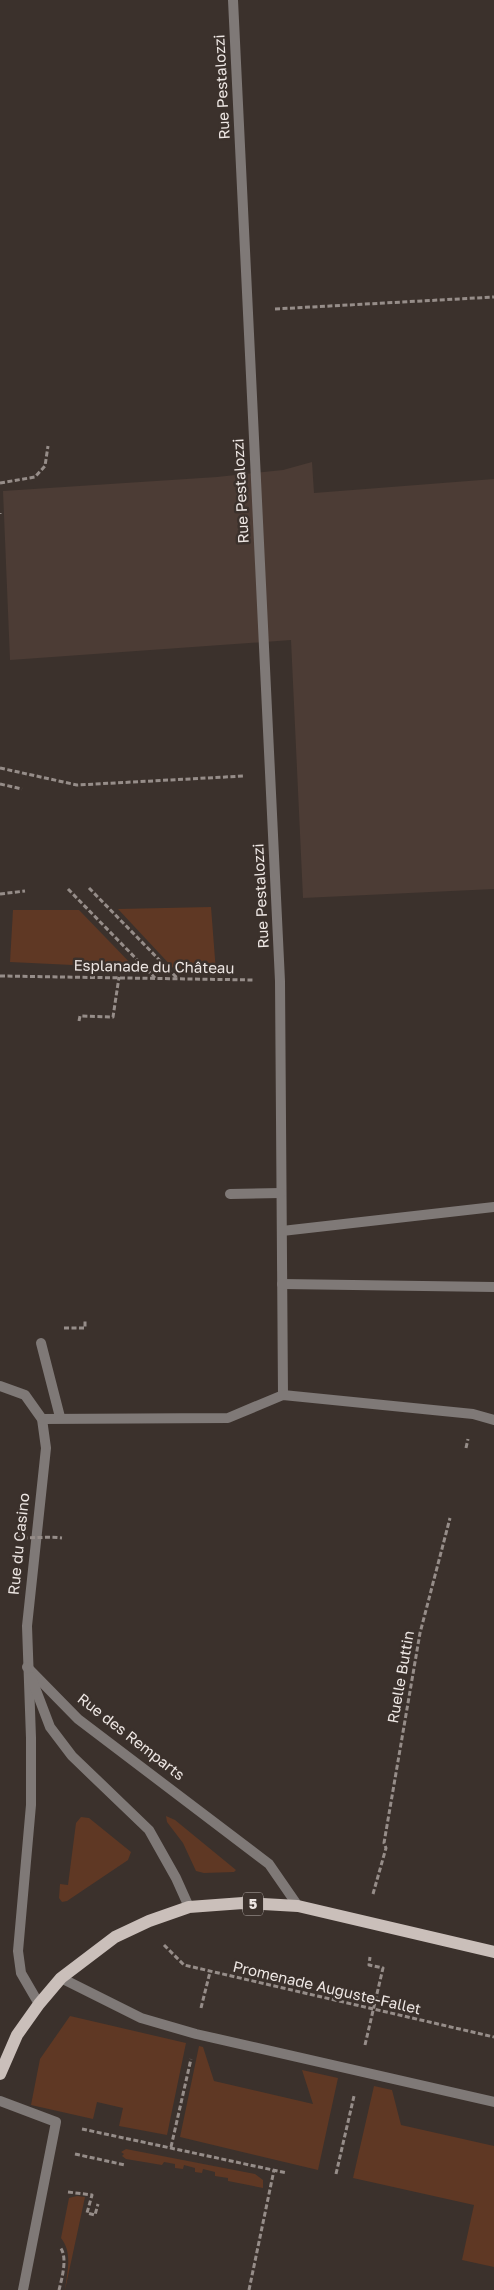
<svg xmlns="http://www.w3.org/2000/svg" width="494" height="2290" font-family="'Golos Text',sans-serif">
  <rect width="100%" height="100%" fill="#3b312c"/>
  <path fill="#4c3c35" d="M312,462l2,31 180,-14v410l-191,9 -12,-258 -281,20 -7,-169 214,-14 66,-7z"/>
  <g fill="#5f3824">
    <path d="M211,907l5,65 -42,-3 -56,-60z"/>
    <path d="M13,910h66l56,58 -125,-6z"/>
    <path d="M166,1816l9,4 61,50 -2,2 -30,1 -8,-2 -13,-28 -16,-21z"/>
    <path d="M81,1817l8,1 42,34 -3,8 -61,41 -5,1 -3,-4 1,-14 8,1 8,-62z"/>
    <path d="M70,2016l116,27 -19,92 -48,-9 4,-18 -26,-6 -4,17 -62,-14 9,-46z"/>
    <path d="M199,2046l4,1 11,34 99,23 -11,-34 36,8 -20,92 -138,-33z"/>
    <path d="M374,2086l18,4 9,35 93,21v121l-32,-7 12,-55 -121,-27z"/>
    <path d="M126,2149l129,25 8,6v8l-35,-7v-3l-13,-2v-4l-12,-3 -1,4 -7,-1v-4l-11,-3 -1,4 -8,-1v-4l-11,-2 -2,3 -36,-6 -4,-3 2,-2 -3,-2z"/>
    <path d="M77,2196l8,1 -20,93c2,-18 8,-37 -4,-52l8,-40z"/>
  </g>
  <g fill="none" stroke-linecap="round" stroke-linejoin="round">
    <g stroke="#968d89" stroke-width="3" stroke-dasharray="5 2.5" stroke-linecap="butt">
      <path d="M275,309l219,-12"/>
      <path d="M0,483l35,-6 10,-11 3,-20"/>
      <path d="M0,513v1"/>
      <path d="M0,768l77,17 167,-9"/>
      <path d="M0,784l22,5"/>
      <path d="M89,888l88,90"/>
      <path d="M68,889l87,89"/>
      <path d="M0,894l25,-3"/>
      <path d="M0,976l254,4"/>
      <path d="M79,1021l1,-5 33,1 6,-40"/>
      <path d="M64,1328h21v-9"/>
      <path d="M466,1448l2,-9"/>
      <path d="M373,1894l13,-46 -2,-5 36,-210 30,-115"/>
      <path d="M164,1945l20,20 310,72"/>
      <path d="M201,2008l9,-36"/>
      <path d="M365,2045l18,-77 -14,-3 1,-8"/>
      <path d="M82,2129l205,44"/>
      <path d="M171,2147l20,-88"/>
      <path d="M75,2154l50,11"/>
      <path d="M336,2174l18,-78"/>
      <path d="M68,2192l24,3 -5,18 8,2 3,-11"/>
      <path d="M59,2290c3,-12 9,-33 1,-43"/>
      <path d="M249,2290l25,-120"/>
    </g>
    <g stroke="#7f7977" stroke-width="10">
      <path d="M61,1978l80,40 55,16 298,68"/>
      <path d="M0,2101l56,21 -33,168"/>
    </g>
    <g stroke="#7f7977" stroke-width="10">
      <path d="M233,0l47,981 3,414"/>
      <path d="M230,1194l51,-1"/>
      <path d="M282,1231l212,-24"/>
      <path d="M282,1284l212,3"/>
      <path d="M41,1343l19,74"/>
      <path d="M0,1386l25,9 17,24 4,29 -19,178 4,112v67l-13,146 3,22 18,31"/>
      <path d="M42,1419l186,-1 55,-23 190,19 21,6"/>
      <path d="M27,1667l51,52 191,145 29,42"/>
      <path d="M31,1677l19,50 22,29 77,74 27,48 13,29"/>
    </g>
    <path stroke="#cabfba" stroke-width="12" d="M0,2074l17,-39 22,-31 22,-26 54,-41 34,-16 40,-14 54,-4 55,3 196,46"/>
    <path stroke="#968d89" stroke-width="3" stroke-dasharray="5 2.5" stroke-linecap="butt" d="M15,1537c16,2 31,-1 47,1"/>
  </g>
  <g text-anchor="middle" stroke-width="5" stroke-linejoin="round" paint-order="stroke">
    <rect fill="#3b312c" stroke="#b8b0ac" stroke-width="1" x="243" y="1892.5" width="20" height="23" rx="4"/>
    <g font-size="14" font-weight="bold" fill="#ede6e3">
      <text x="253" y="1909">5</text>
    </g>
    <g font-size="15" fill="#ede6e3" stroke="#3b312c">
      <text transform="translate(222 87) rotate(-93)" y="5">Rue Pestalozzi</text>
      <text transform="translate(241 491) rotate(-93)" y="5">Rue Pestalozzi</text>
      <text transform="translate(261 896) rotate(-93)" y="5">Rue Pestalozzi</text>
      <text transform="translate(154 967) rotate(1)" y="5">Esplanade du Château</text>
      <text transform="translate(19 1544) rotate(-84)" y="5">Rue du Casino</text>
      <text transform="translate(401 1677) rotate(-80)" y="5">Ruelle Buttin</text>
      <text transform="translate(131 1737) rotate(38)" y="5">Rue des Remparts</text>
      <text transform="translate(327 1988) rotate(13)" y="5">Promenade Auguste-Fallet</text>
    </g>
  </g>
</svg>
